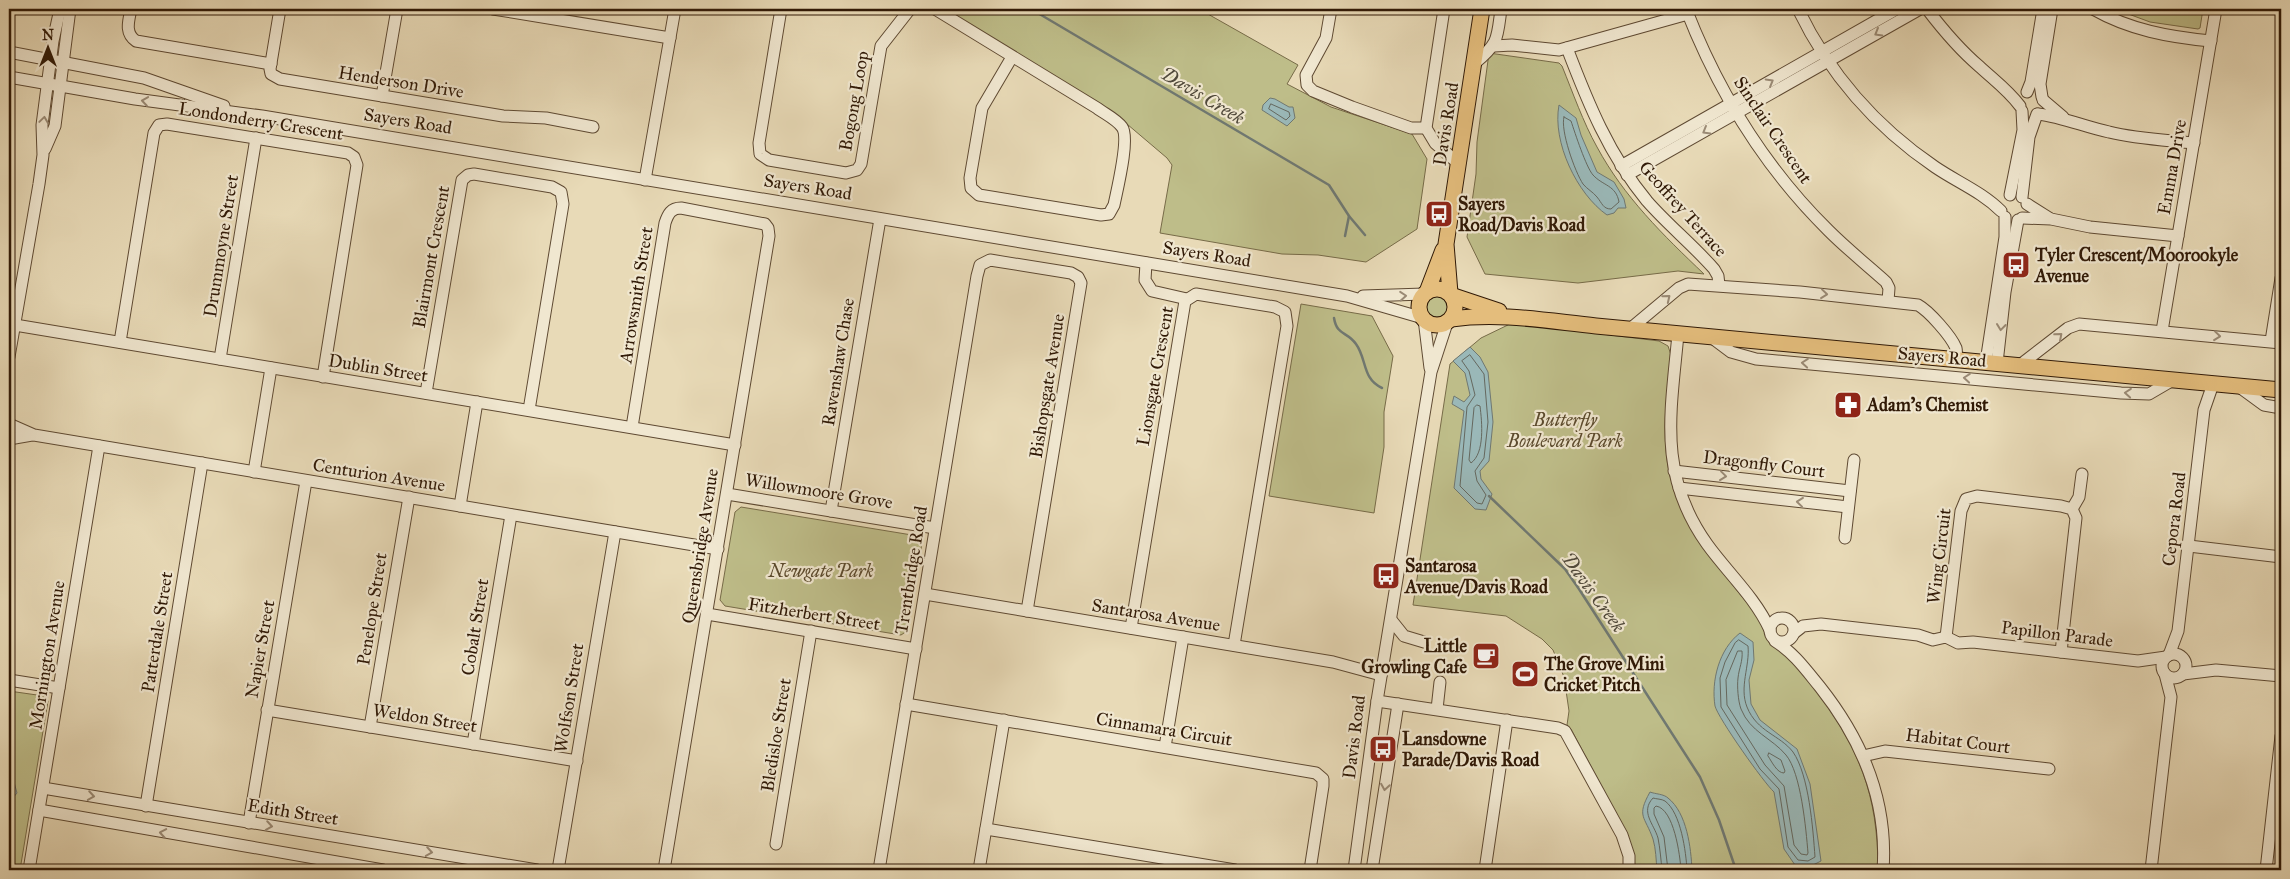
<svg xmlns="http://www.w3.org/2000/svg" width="2290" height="879" font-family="'IM FELL Great Primer',serif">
  <rect width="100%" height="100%" fill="#e8dab7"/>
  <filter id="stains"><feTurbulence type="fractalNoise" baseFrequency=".004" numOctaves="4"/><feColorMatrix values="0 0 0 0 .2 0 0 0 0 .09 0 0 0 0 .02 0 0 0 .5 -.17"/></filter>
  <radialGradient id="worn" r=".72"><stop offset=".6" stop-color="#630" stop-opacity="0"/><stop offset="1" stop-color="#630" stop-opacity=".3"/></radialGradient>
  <g fill="#bebd89" stroke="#776b48">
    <path d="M944,9h255l99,56 -11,19 44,23 81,27 15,25 -10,70 -51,33 -48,-7 -36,-1 -122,-21 12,-68 -5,-7 -53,-45z"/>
    <path d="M2115,9h88l-3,19 -2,1 -48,-7z"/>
    <path d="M1489,53l70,10 3,3c11,27 21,56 35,81 27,50 66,88 107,127l-26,-3 -100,12 -93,-9 -18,-37 9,-63 1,-32z"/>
    <circle cx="1437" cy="306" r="11"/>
    <path d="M1301,304l71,12 21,40 -9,56v35l-10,66 -105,-17z"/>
    <path d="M1512,323l147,18 9,5 3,9c-3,32 -8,64 -5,95 5,72 58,121 99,176l4,15c5,4 12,5 17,10 10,9 19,25 27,36 46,60 65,107 65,183h-245l-5,-34 -57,-107 -4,-4 2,-14 -5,-34 -11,-27 -11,-11 -36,-23 -93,-11 37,-241 31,-26z"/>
    <path d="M741,507l177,29 4,7 -15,88 -6,4 -176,-29 -5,-6 15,-88z"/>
    <path d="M9,691l35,5 4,5 -28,169h-11z"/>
  </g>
  <g fill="#9ab8b8" stroke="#707871">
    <path d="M1270,98l5,1 14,8h4l2,11 -8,8 -25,-16 1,-5z"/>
    <path d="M1559,105l17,13 5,17 16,37 17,10 10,17 2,9h-8l-4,5 -7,2c-30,-21 -55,-73 -48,-110z"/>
    <path d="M1470,347l10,10 8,15 5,50 -4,39 -9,10 1,8 11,15 -6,16 -11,-1 -21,-21 10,-77 -12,-7 2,-8 10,6 6,-7 -5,-22 -12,-12z"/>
    <path d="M1740,633l13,9 1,18 -5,20 2,24 9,16 37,29 13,35 11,77 -12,6 -14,-2 -11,-16 -10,-57c-10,-9 -56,-74 -59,-86 -4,-25 4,-57 25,-73z"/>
    <path d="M9,779l5,3 3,11 -5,6 -3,-1z"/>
    <path d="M1650,792c5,2 14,2 18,6 19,15 23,50 24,72h-35c-1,-10 -1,-21 -4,-31 -8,-23 -17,-22 -3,-47z"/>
  </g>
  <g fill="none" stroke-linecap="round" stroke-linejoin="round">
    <g stroke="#65685f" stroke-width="1">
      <path d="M1271,104l18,8 1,4 -4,4 -17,-11z"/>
      <path d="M1564,117l7,4c4,12 15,46 22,54 10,11 23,10 26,27l-8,7c-8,0 -9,-6 -14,-12 -4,-5 -10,-8 -14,-13 -8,-12 -23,-54 -19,-67z"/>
      <path d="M1470,355l14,19 4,48 -4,36 -9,13 2,10 9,14 -4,9 -5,-1 -17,-17 7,-79 8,-12 -6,-24 -7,-10z"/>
      <path d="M1477,405l3,1c2,16 5,47 -9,57l-2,-3 5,-52z"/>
      <path d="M1739,640l9,6c2,20 -9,41 -1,61 10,25 33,28 46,45 16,23 20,77 22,105l-7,4 -10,-1 -10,-13 -9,-58 -19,-20 -39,-62 -1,-29 5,-16 10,-19z"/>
      <path d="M1738,651h4c1,10 -3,17 -4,27 -1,8 0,23 3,31 9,23 31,29 45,46 15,18 20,74 22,98l-1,2 -6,-1 -7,-9 -10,-59 -19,-21 -38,-60 -1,-25z"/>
      <path d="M1769,753l12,7 4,11 -1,2c-7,0 -12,-11 -16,-17z"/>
      <path d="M1662,870c-1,-10 -2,-22 -4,-32 -4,-14 -18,-26 -5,-40 3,1 9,1 12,3 16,12 21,51 22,69"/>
      <path d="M1668,870l-4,-33 -10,-23v-6l2,-2c18,3 24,49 25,64"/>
    </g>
    <g stroke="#707871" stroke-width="2.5">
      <path d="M1031,9l298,176 20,31 16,19"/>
      <path d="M1345,236l4,-20"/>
      <path d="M1334,318c3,18 13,13 22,26 11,15 6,35 26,44"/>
      <path d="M1489,496l76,73 14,20 121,188 19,43 17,50"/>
    </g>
    <defs>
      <g id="minor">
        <path d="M131,9c-2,11 -7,24 5,32l135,23"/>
        <path d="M280,9l-10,60 1,5 9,5 223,37 43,2 47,9"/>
        <path d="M493,9l177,29"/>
        <path d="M781,9l-22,134 1,11 9,6 77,13 11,-3 4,-6 20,-118 29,-37"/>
        <path d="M935,9l162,99c8,6 19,11 25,19 8,11 -5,63 -8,78l-5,9 -8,1 -122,-20 -8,-7 -1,-10 12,-70 30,-51"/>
        <path d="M1331,9l-5,29 -20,37 1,10 6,6 39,16 59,21h15"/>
        <path d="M1444,9l-18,119 9,15 24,21"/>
        <path d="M1686,9c32,82 80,160 143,222 18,18 38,34 57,51l3,6 -1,13"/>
        <path d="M1798,9c31,64 78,118 137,158 22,15 47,25 66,44"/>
        <path d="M1927,9c16,21 33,41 53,58 14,13 28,23 40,39"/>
        <path d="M2093,9c37,21 76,28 118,32"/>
        <path d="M1494,46l18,-1 47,5 129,-36"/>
        <path d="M1567,48c21,55 42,107 80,153 21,24 46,44 67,68l4,7 1,9"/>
        <path d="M9,52l135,26 80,28"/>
        <path d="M1475,63c24,-20 22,-24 26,-54"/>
        <path d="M9,77l126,22 127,17 1085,180 76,22"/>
        <path d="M2027,92l4,-10 12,-73"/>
        <path d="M382,96l15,-87"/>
        <path d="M2042,97l-2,-13 12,-75"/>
        <path d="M2043,100l20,17"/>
        <path d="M2038,114c25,3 47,13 71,18 28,7 57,8 85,11"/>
        <path d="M45,149l10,-23 15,-117"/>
        <path d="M1621,166l276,-157"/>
        <path d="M1627,175l293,-166"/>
        <path d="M645,180l30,-171"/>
        <path d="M2010,195l13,-65 -1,-19"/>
        <path d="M2022,197l7,-60 8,-23"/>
        <path d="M2027,204l22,14"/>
        <path d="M2022,218l29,1 39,8 88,9"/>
        <path d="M1146,263l-1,17 7,11 35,8"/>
        <path d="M1363,296l61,-2"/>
        <path d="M1424,319l6,49"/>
        <path d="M15,325l720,120"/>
        <path d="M1630,329l49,-41 9,-4 112,8 118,13c11,6 33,31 38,43 1,4 0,7 0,12"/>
        <path d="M2162,331l54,-322"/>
        <path d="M1678,334c-7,78 -21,140 29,210 20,28 48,53 63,86"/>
        <path d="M1711,337l20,15 25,7 365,34 28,1 24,-14"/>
        <path d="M2271,341l10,-63"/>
        <path d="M120,342l34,-209 5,-8 8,-1 181,29 6,4 3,8 -34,212"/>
        <path d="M9,357l30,-173 4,-29 -1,-30 11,-84 7,-32"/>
        <path d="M220,359l36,-221"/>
        <path d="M1986,362l19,-125v-20"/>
        <path d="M1997,363l8,-71 13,-72"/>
        <path d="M2020,365l48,-37 11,-4 202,19"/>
        <path d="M2238,386l26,19 17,3"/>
        <path d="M426,393l36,-213 6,-5 6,-1 78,13 9,5 2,12 -34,206"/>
        <path d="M9,424l25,11 684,114"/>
        <path d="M632,427l33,-204c3,-9 6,-15 16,-15l84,16 3,4 1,8 -105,634"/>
        <path d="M9,439l23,-4"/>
        <path d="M1674,471l176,20"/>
        <path d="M254,472l17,-104"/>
        <path d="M1679,488l169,19"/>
        <path d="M727,494l208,34"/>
        <path d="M460,506l17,-104"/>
        <path d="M2072,509l7,-12 3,-23"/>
        <path d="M831,511l49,-292"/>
        <path d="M1845,538l9,-78"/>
        <path d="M2189,546l92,11"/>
        <path d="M925,594l408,68 48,13"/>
        <path d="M707,614l209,35"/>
        <circle cx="1782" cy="630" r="12"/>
        <path d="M1392,621l12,15 20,6"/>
        <path d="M1131,628l54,-327 11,-7 79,13 10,5 2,14 -53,319"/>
        <path d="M1794,633l9,-7 18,-2 97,11 15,5 13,-3 12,6 15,-1 165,19 28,-4"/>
        <path d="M1946,637l15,-126 5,-12 11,-3 84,10 11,3 4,9 -15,134"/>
        <path d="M1775,641c19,12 31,29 45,46 42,53 68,115 63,183"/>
        <circle cx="2174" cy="666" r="12"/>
        <path d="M2169,655l9,-24 26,-221 9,-26"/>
        <path d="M2183,674l33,-4 65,6"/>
        <path d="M9,680l50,8"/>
        <path d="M1377,701l181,27 7,3 57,104 7,21v14"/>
        <path d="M906,704l410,69 7,6v7l-13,84"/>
        <path d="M1437,709l3,-27"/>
        <path d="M267,710l310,51"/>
        <path d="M370,727l39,-230"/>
        <path d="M473,744l38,-229"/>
        <path d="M1165,747l18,-110"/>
        <path d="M1863,756l22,-5 164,18"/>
        <path d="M43,788l494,82"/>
        <path d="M146,806l56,-343"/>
        <path d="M39,810l344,60"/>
        <path d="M249,823l57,-342"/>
        <path d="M986,829l249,41"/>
        <path d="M776,844l35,-213"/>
        <path d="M29,870l70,-424"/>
        <path d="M558,870l57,-338"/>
        <path d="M879,870l98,-594 3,-11 10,-5 81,13 7,4 3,6 -54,328"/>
        <path d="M979,870l25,-150"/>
        <path d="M1354,870l23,-169 54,-329 16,-49"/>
        <path d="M1372,870l26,-166"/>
        <path d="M1485,870l22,-150"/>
        <path d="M2151,870l20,-173 -6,-23"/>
        <path d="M2266,870l15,-134"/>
      </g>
      <g id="major">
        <circle cx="1437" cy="307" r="18"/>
        <path d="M1427,292l16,-42"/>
        <path d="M1450,293l-4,-49 36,-235"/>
        <path d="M1451,295l48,16"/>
        <path d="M1451,319c49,-7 96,2 145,7l685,64"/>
      </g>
    </defs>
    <use href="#minor" stroke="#5e4932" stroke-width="13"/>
    <use href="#major" stroke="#301906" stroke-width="17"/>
    <use href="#minor" stroke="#f0e7d0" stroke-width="11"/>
    <use href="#major" stroke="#e4bd7c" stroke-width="15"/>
  </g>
  <defs><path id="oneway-chevron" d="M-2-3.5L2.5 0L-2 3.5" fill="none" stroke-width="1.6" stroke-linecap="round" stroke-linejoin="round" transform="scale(1.25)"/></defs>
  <g stroke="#9a8a75">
    <use href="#oneway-chevron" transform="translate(1878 33) rotate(150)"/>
    <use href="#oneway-chevron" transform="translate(1770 82) rotate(-30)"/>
    <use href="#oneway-chevron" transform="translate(145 101) rotate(-172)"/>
    <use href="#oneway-chevron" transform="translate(44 120) rotate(-82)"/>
    <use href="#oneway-chevron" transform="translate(1706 131) rotate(150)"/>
    <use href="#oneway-chevron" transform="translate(1824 294) rotate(6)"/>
    <use href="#oneway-chevron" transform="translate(1403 296) rotate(-4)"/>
    <use href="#oneway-chevron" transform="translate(1667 298) rotate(-39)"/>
    <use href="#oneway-chevron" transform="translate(2001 327) rotate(97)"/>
    <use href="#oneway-chevron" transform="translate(2059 336) rotate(-41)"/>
    <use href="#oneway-chevron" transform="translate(2217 336) rotate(6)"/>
    <use href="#oneway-chevron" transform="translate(1805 363) rotate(-175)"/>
    <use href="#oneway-chevron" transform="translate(1967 378) rotate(-175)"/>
    <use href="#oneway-chevron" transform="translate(2128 393) rotate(-175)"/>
    <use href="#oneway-chevron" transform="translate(1723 476) rotate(7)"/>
    <use href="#oneway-chevron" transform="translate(1800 502) rotate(-174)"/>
    <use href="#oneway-chevron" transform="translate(1385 787) rotate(99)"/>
    <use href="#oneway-chevron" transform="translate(91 796) rotate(9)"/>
    <use href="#oneway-chevron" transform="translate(269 826) rotate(9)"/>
    <use href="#oneway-chevron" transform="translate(163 833) rotate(-170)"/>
    <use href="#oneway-chevron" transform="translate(429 852) rotate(9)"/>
  </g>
  <defs>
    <symbol id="bus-square" viewBox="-11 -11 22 22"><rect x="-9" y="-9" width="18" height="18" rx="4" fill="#8f2418" stroke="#f0e7d0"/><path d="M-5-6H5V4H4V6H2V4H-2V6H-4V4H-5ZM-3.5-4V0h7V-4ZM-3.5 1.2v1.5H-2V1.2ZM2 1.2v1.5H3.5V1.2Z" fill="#fff"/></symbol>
    <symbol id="pharmacy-square" viewBox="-11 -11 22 22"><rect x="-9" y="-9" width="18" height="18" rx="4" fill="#8f2418" stroke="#f0e7d0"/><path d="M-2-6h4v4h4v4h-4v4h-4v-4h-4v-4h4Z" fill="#fff"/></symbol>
    <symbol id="cafe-square" viewBox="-11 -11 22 22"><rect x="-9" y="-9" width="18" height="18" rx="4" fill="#8f2418" stroke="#f0e7d0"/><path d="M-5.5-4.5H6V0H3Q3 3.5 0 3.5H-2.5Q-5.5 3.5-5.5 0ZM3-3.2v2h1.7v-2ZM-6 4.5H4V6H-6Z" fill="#fff"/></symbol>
    <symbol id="stadium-square" viewBox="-11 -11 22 22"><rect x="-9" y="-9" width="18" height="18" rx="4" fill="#8f2418" stroke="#f0e7d0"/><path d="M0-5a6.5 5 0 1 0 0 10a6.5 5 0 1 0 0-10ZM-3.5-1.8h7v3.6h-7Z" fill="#fff"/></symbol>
  </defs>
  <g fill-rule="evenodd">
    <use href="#bus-square" x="1423" y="198" width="32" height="32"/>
    <use href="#bus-square" x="2000" y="249" width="32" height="32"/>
    <use href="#pharmacy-square" x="1832" y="389" width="32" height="32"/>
    <use href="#bus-square" x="1370" y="560" width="32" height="32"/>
    <use href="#cafe-square" x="1470" y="640" width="32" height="32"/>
    <use href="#stadium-square" x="1509" y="658" width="32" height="32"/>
    <use href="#bus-square" x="1367" y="733" width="32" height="32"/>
  </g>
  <g text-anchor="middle" stroke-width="4.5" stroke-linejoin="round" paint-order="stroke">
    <g font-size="18" fill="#301906" stroke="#f0e7d0">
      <text transform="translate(401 82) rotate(9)" y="6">Henderson Drive</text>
      <text transform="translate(854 101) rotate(-80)" y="6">Bogong Loop</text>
      <text transform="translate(261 121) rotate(9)" y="6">Londonderry Crescent</text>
      <text transform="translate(408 121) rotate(9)" y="6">Sayers Road</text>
      <text transform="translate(1446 124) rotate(-81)" y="6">Davis Road</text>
      <text transform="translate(1773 130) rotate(56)" y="6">Sinclair Crescent</text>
      <text transform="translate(2172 167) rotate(-80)" y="6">Emma Drive</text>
      <text transform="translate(808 187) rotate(9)" y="6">Sayers Road</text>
      <text transform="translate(1683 209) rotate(48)" y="6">Geoffrey Terrace</text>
      <text transform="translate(221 246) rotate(-81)" y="6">Drummoyne Street</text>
      <text transform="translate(1207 254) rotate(9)" y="6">Sayers Road</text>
      <text transform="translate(431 257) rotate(-80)" y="6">Blairmont Crescent</text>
      <text transform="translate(636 295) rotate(-81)" y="6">Arrowsmith Street</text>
      <text transform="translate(1942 357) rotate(5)" y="6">Sayers Road</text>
      <text transform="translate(838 362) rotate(-81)" y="6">Ravenshaw Chase</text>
      <text transform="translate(378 368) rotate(9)" y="6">Dublin Street</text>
      <text transform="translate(1155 376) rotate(-80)" y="6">Lionsgate Crescent</text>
      <text transform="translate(1047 386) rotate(-81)" y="6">Bishopsgate Avenue</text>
      <text transform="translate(1764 464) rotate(7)" y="6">Dragonfly Court</text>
      <text transform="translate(379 475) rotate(9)" y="6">Centurion Avenue</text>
      <text transform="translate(819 491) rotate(9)" y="6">Willowmoore Grove</text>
      <text transform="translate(2174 519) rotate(-83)" y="6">Cepora Road</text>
      <text transform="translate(700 546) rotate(-81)" y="6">Queensbridge Avenue</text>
      <text transform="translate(1939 556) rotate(-83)" y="6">Wing Circuit</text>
      <text transform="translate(911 570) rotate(-81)" y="6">Trentbridge Road</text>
      <text transform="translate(372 609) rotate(-81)" y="6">Penelope Street</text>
      <text transform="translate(814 614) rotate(9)" y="6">Fitzherbert Street</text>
      <text transform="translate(1156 615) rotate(9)" y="6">Santarosa Avenue</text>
      <text transform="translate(475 627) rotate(-81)" y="6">Cobalt Street</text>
      <text transform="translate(157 632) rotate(-81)" y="6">Patterdale Street</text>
      <text transform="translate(2057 634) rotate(7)" y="6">Papillon Parade</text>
      <text transform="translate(260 649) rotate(-80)" y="6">Napier Street</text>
      <text transform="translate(47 655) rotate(-81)" y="6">Mornington Avenue</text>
      <text transform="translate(569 698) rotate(-81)" y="6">Wolfson Street</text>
      <text transform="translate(425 718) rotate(9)" y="6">Weldon Street</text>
      <text transform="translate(1164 729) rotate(9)" y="6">Cinnamara Circuit</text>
      <text transform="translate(776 735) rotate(-81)" y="6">Bledisloe Street</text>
      <text transform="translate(1354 737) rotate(-83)" y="6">Davis Road</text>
      <text transform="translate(1958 741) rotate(7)" y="6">Habitat Court</text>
      <text transform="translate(293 812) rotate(9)" y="6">Edith Street</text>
    </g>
    <g font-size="18" font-weight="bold" fill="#301906" stroke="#f0e7d0" text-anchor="start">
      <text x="1458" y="210">Sayers<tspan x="1458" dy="21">Road/Davis Road</tspan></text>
      <text x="2035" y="261">Tyler Crescent/Moorookyle<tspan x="2035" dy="21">Avenue</tspan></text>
      <text x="1867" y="411">Adam's Chemist</text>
      <text x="1405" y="572">Santarosa<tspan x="1405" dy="21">Avenue/Davis Road</tspan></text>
      <text x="1467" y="652" text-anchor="end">Little<tspan x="1467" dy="21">Growling Cafe</tspan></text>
      <text x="1544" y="670">The Grove Mini<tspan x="1544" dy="21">Cricket Pitch</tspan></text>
      <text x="1402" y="745">Lansdowne<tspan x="1402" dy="21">Parade/Davis Road</tspan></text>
    </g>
    <g font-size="18" font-style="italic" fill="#5b4a2d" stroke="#f0e7d0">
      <text x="1565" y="426">Butterfly<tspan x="1565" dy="21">Boulevard Park</tspan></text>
      <text x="821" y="577">Newgate Park</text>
    </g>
    <g font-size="19" font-style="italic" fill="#50493b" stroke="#f0e7d0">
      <text transform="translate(1203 95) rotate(31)" y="7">Davis Creek</text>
      <text transform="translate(1594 592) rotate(54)" y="7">Davis Creek</text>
    </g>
  </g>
  <rect width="2290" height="879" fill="none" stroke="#e8dab7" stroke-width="30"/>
  <rect x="10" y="10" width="2270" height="859" fill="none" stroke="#301906" stroke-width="2.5"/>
  <rect x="15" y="15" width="2260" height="849" fill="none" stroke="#301906"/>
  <g transform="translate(48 48)" stroke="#f0e7d0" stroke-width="4" paint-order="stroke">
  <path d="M0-4L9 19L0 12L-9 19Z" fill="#301906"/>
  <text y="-8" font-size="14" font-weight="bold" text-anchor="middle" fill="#301906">N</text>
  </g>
  <rect width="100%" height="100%" filter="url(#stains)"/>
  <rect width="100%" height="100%" fill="url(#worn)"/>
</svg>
